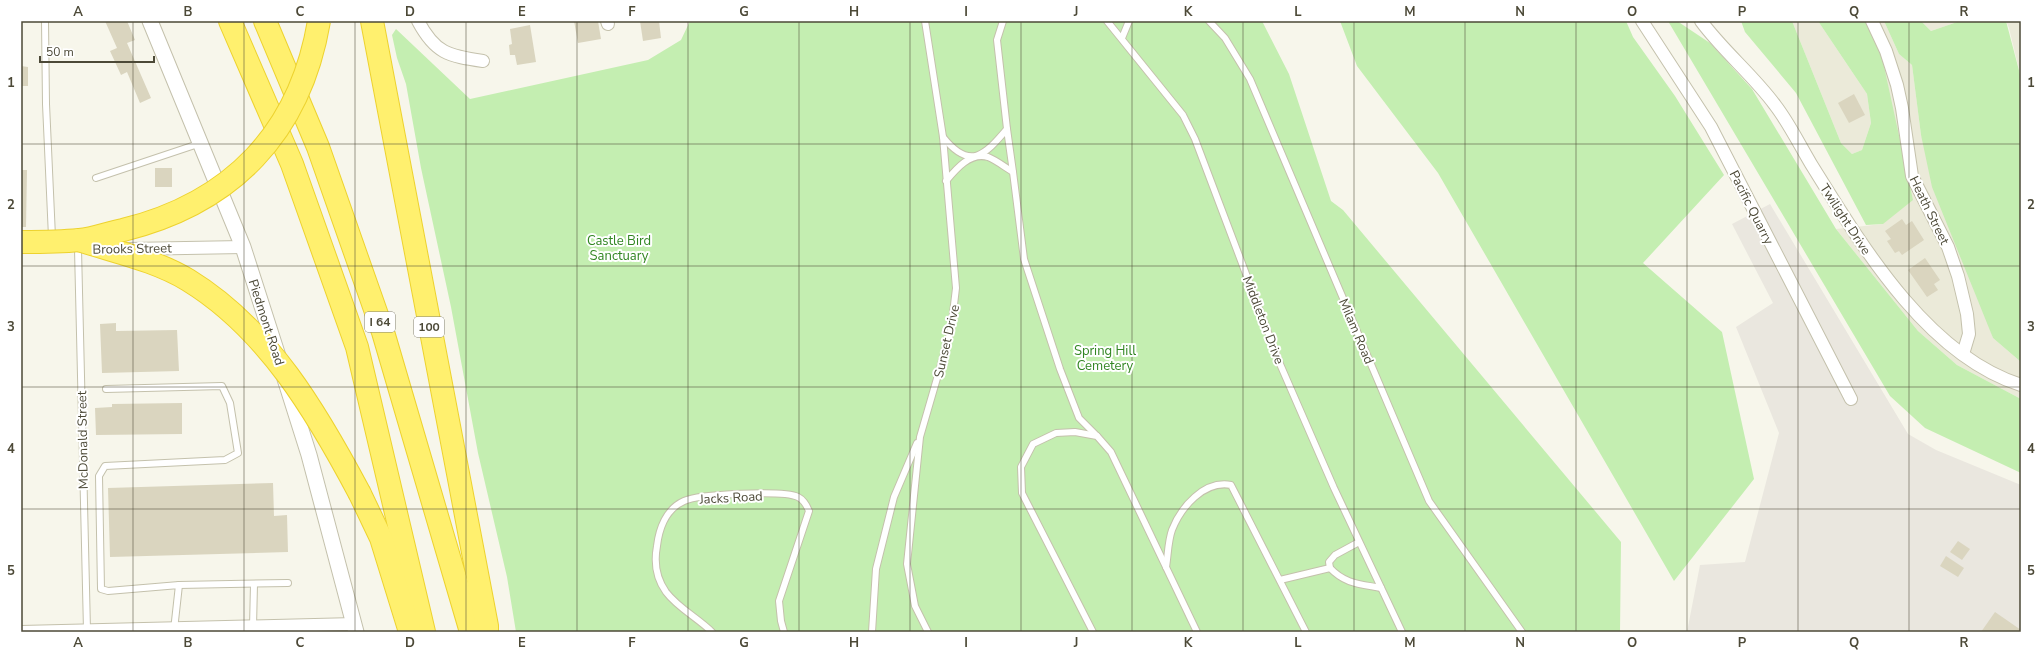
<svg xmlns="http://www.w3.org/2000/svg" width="2042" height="653" font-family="'Nunito Sans',sans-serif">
  <rect width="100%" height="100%" fill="#f7f6eb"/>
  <g fill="#ebead9">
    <path d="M1792,21h26l49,73 4,29 -9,27 -10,4 -11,-11z"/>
    <path d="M1869,21h15l15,33 13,11 9,70 72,203 28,24v37l-64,-34 -39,-34 -82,-102 47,-5z"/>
    <path d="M1921,21h39l-29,10z"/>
    <path d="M2006,21h15v57l-12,-50z"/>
  </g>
  <path fill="#eae7df" d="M1770,204l138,230 28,16 85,35v147h-334l13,-67 45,-3 34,-129 -43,-106 37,-24 -41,-79z"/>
  <g fill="#c4eeb1">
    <path d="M690,21h572l27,53 42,127 12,9 278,332 -1,90h-1104l-9,-55 -29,-124 -27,-146 -30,-139 -15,-84 -9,-26 -5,-23 4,-6 74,70 178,-39 33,-20z"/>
    <path d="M1340,21h286l7,16 42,59 49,79 -81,88 79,69 32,147 -80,102 -236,-408 -81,-107z"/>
    <path d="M1668,21h9l33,22 42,46 84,140 82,102 39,34 64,34v74l-96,-45 -35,-32z"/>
    <path d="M1741,21h51l49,122 11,11 10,-4 9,-27 -4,-29 -49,-73h51l13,36 31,143 -30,24 -17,1 -70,-132 -51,-61z"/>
    <path d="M1884,21h37l10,10 29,-10h46l15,57v284l-28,-24 -61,-151 -11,-52 -9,-70 -13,-11z"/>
  </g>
  <g fill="#dad5bf">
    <path d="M105,21h22l8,19 -8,3 24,55 -11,5 -13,-31 -6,3 -11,-24 7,-3z"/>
    <path d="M574,21h24l3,18 -23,4z"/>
    <path d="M640,21h19l2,17 -18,3z"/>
    <path d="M530,25l6,37 -19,3 -2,-10h-5l-1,-10 3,-1 -2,-15z"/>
    <path d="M21,66l7,1v19h-7z"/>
    <path d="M1854,94l11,21 -16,8 -11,-20z"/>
    <rect x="155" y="168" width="17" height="19"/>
    <path d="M21,170h6l-1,57h-5z"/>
    <path d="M1902,219l4,6 6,-4 12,19 -22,15 -3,-4 -4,2 -8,-12 4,-2 -6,-8z"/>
    <path d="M1925,258l15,22 -6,4 4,6 -11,7 -19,-27z"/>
    <path d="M116,323v8l61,-1 2,41 -77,2 -2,-49z"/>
    <path d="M182,403v31l-86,1 -1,-27 17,-1v-3z"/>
    <path d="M273,483l1,33 13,-1 1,37 -178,5 -2,-69z"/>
    <path d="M1958,541l12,8 -8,11 -12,-8z"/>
    <path d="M1946,556l18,12 -6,9 -18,-11z"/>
    <path d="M1995,612l26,18v2h-40z"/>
  </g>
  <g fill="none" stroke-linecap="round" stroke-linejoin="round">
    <defs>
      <g id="service">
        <path d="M45,21l1,83 6,133"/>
        <path d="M925,21l18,116 13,151 -5,42 -31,107 -13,127 8,42 13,26"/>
        <path d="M1107,21l76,94 12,24 85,225 54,124 68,144"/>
        <path d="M1209,21l16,17 25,41 179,422 93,131"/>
        <path d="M1122,38l7,-17"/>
        <path d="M1007,129l6,43"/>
        <path d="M943,137c27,34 42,18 64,-8l-10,-89 6,-19"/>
        <path d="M96,178l105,-35"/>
        <path d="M946,181c10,-12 24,-29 42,-24 8,3 18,11 25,15l11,87 36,110 19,49 18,18"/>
        <path d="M78,249l9,381"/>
        <path d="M106,389l116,-3 8,17 8,50 -13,7 -120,6 -6,10 2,113 7,2 71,-6 -5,45"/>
        <path d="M1359,542l-24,13 -6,7 1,6c15,16 30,16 51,20"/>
        <path d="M1166,567c2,-12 2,-26 6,-37 9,-23 32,-50 59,-45l75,147"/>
        <path d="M1280,580l50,-12"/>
        <path d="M179,585l109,-2"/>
        <path d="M253,627l1,-43"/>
        <path d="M712,632c-14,-14 -34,-24 -46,-40 -10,-14 -12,-30 -9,-46 2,-17 9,-37 27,-45 15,-7 100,-11 114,-4 6,3 9,9 11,14l-30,90 2,20 3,11"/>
        <path d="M872,632l4,-63 18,-72 23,-54"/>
        <path d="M1093,632l-71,-139 -1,-26 12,-23 23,-11 19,-1 22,4 14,16 86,180"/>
      </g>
      <g id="minor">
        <path d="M418,21c17,32 30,35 65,40"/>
        <path d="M607,21l1,3"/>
        <path d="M1642,21l69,106 140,272"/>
        <path d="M1701,21c22,30 52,54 74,84 14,18 24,39 36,59 50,80 115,191 210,221"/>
        <path d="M1872,21l14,30 11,34 5,23 10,68 36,71 10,29 9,38 2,20 -6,20"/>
        <path d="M128,249l115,-2"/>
        <path d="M21,632l334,-8"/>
      </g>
      <g id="tertiary">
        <path d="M150,21l93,226 35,109"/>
        <path d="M285,379l24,76 47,177"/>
      </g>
      <g id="motorway">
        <path d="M230,21l62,143 65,183 67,285"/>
        <path d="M265,21l53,126 65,185 88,300"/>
        <path d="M372,21l115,605v6"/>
        <path d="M360,494l21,44 29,94"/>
      </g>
    </defs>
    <use href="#service" stroke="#c4c1ac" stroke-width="8"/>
    <use href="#minor" stroke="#c4c1ac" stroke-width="14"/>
    <use href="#tertiary" stroke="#c4c1ac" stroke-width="17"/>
    <use href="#motorway" stroke="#edd22f" stroke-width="24"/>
    <use href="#service" stroke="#fff" stroke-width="6"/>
    <use href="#minor" stroke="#fff" stroke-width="12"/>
    <use href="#tertiary" stroke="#fff" stroke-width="15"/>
    <use href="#motorway" stroke="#fff06e" stroke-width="22"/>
    <defs>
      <g id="motorway-bridge">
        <path d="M79,240c36,12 76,20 109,40 80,49 129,133 172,214"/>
        <path d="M21,242c19,0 39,0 58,-2 14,-1 29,-7 44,-10 109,-27 177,-97 196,-209"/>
      </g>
    </defs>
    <use href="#motorway-bridge" stroke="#edd22f" stroke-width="24" stroke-linecap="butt"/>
    <use href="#motorway-bridge" stroke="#fff06e" stroke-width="22"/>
  </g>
  <path fill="none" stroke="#4c4937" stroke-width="1" stroke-opacity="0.55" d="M133,21v611M244,21v611M355,21v611M466,21v611M577,21v611M688,21v611M799,21v611M910,21v611M1021,21v611M1132,21v611M1243,21v611M1354,21v611M1465,21v611M1576,21v611M1687,21v611M1798,21v611M1909,21v611M21,144h2000M21,266h2000M21,387h2000M21,509h2000"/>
  <g text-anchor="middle" stroke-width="4" stroke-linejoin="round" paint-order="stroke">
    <g fill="#fff" stroke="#828073" stroke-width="1">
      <rect x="365" y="312" width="30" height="20" rx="3"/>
      <rect x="414" y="317" width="30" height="20" rx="3"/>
    </g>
    <g font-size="12" font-weight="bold" fill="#4c4937">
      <text x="380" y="326">I 64</text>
      <text x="429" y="331">100</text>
    </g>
    <g font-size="13" fill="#4c4937" stroke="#fff">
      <text transform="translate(1752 207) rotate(63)" y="5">Pacific Quarry</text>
      <text transform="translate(1930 210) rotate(64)" y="5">Heath Street</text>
      <text transform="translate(1846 219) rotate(57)" y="5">Twilight Drive</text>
      <text transform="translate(132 248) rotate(-1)" y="5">Brooks Street</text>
      <text transform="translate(1264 320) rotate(69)" y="5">Middleton Drive</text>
      <text transform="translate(267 322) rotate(72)" y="5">Piedmont Road</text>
      <text transform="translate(1357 331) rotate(67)" y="5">Milam Road</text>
      <text transform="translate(946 341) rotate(-77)" y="5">Sunset Drive</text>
      <text transform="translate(82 440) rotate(-91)" y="5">McDonald Street</text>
      <text transform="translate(731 497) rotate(-3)" y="5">Jacks Road</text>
    </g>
    <g font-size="13" fill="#328623" stroke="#fff">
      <text x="619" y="245">Castle Bird<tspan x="619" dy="15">Sanctuary</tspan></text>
      <text x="1105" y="355">Spring Hill<tspan x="1105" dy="15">Cemetery</tspan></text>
    </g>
  </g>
  <rect width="2042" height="653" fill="none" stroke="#ffffff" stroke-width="44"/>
  <path d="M40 56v6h114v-6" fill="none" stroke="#4c4937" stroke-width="2"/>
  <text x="46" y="56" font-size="12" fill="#4c4937" stroke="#ffffff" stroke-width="3" paint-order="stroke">50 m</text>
  <rect x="22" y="22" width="1998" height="609" fill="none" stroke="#4c4937" stroke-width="1.5"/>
  <g font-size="13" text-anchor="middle" font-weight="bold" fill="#4c4937">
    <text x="78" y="16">A</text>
    <text x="188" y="16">B</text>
    <text x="300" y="16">C</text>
    <text x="410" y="16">D</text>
    <text x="522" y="16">E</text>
    <text x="632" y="16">F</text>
    <text x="744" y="16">G</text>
    <text x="854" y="16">H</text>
    <text x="966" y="16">I</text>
    <text x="1076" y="16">J</text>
    <text x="1188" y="16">K</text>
    <text x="1298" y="16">L</text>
    <text x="1410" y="16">M</text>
    <text x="1520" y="16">N</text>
    <text x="1632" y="16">O</text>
    <text x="1742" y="16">P</text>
    <text x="1854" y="16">Q</text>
    <text x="1964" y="16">R</text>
    <text x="11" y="87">1</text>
    <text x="2031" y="87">1</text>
    <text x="11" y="209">2</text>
    <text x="2031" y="209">2</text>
    <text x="11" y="331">3</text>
    <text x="2031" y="331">3</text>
    <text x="11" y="453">4</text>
    <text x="2031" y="453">4</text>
    <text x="11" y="575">5</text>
    <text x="2031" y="575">5</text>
    <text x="78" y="647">A</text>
    <text x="188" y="647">B</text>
    <text x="300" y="647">C</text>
    <text x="410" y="647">D</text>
    <text x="522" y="647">E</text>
    <text x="632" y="647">F</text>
    <text x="744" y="647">G</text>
    <text x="854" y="647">H</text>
    <text x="966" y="647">I</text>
    <text x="1076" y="647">J</text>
    <text x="1188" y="647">K</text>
    <text x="1298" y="647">L</text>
    <text x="1410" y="647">M</text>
    <text x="1520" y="647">N</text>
    <text x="1632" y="647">O</text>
    <text x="1742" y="647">P</text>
    <text x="1854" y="647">Q</text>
    <text x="1964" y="647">R</text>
  </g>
</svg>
